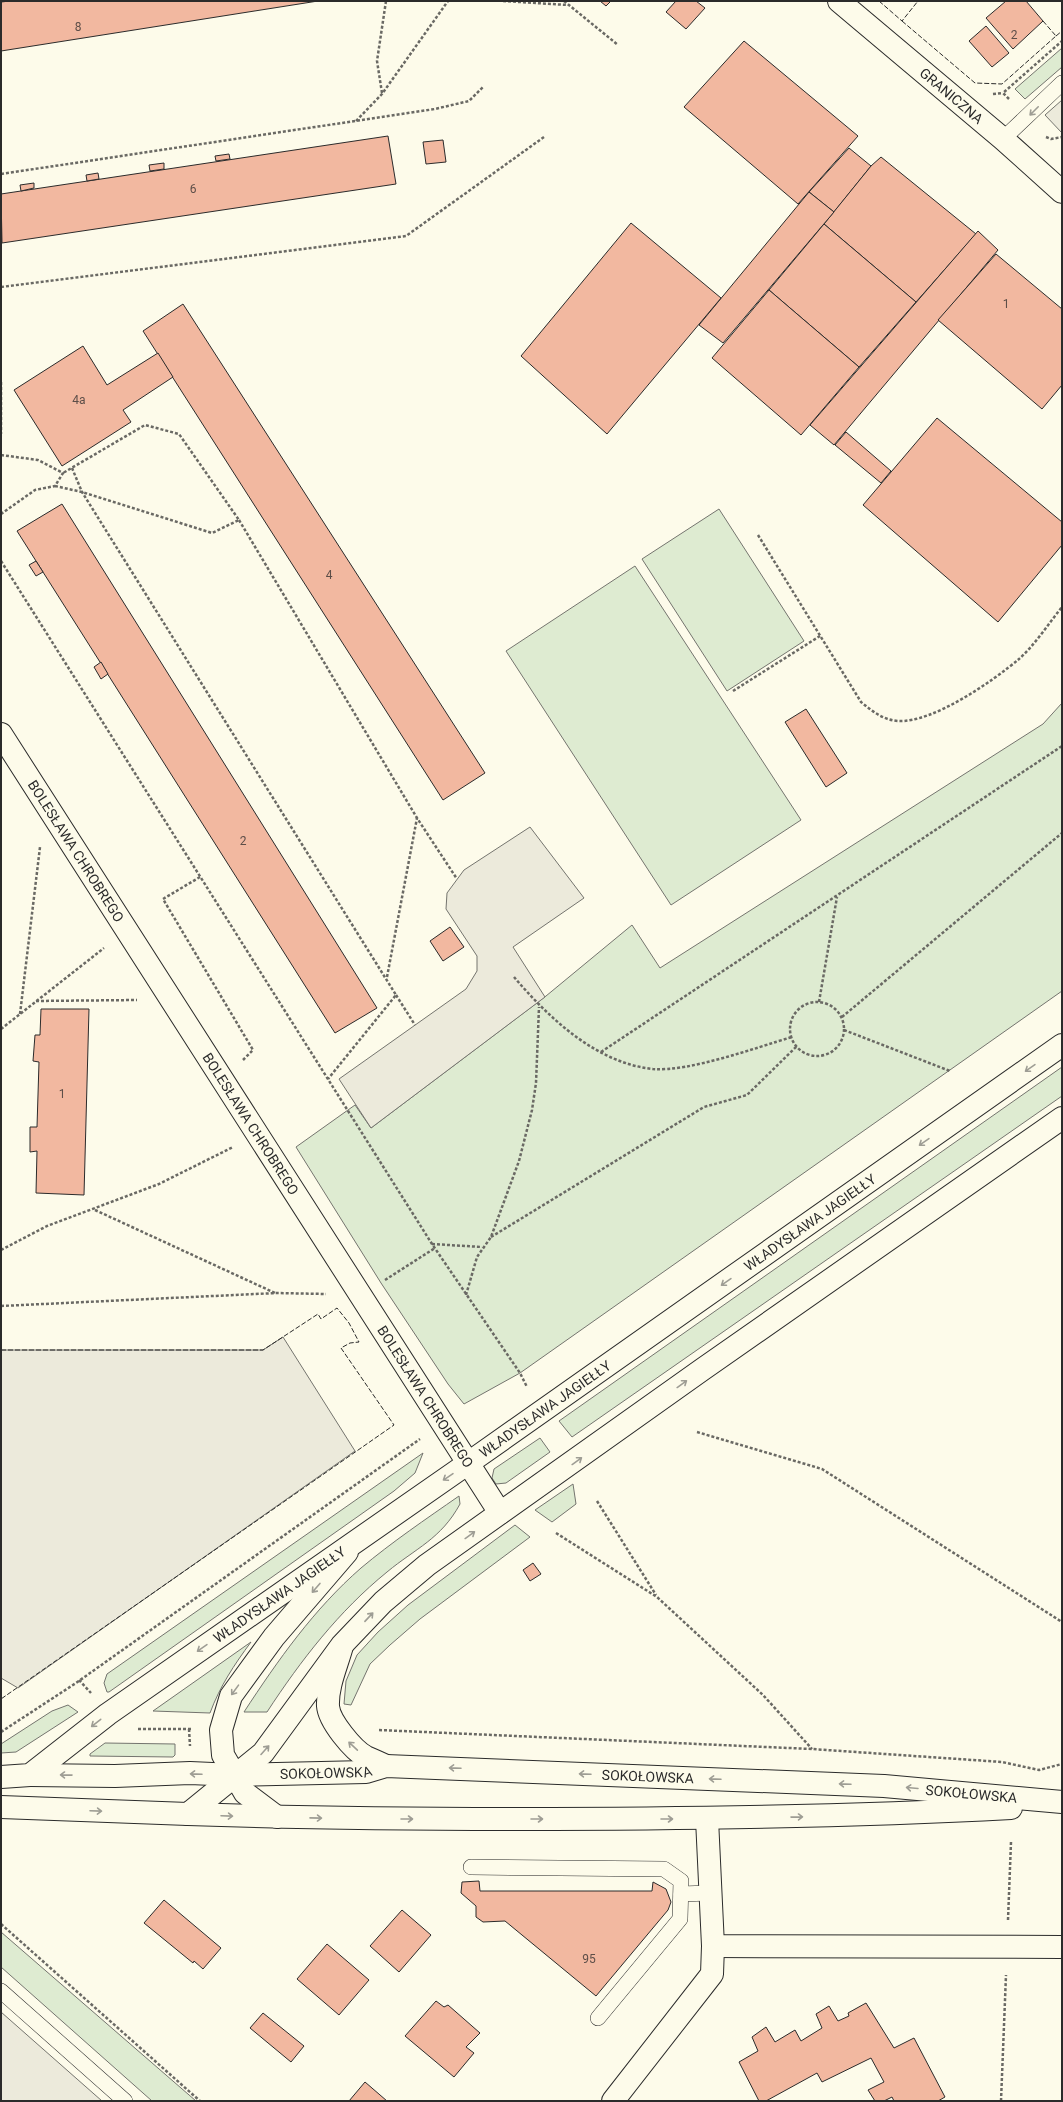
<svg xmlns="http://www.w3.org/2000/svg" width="1063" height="2102" font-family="Roboto,sans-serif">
  <rect width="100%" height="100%" fill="#fdfbea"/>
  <g fill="#deebd1" stroke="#74746e">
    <path d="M1062,48v19l-37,32 -10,-10z"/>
    <path d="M719,509l85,132 -77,50 -85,-132z"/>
    <path d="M635,566l166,254 -130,85 -165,-254z"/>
    <path d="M1062,703v288l-542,382 -56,31 -16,-20 -67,-101 -85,-136 59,-42 16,23 175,-132 86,-71 28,43 383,-244z"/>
    <path d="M1062,1067v29l-490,341 -13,-16z"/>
    <path d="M540,1438l10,14 -44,31 -10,1 -4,-6 2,-9z"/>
    <path d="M423,1453l-8,20 -21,18 -285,201h-2l-3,-9 3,-9z"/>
    <path d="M573,1484l3,20 -24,18 -17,-12z"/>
    <path d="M459,1496l1,8c-19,35 -44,44 -73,68 -48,39 -86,88 -120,140h-23c34,-52 70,-103 117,-144 31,-26 65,-49 98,-72z"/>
    <path d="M515,1525l15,12 -110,82 -30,26 -20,19 -19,41 -7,-1 2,-23 11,-26 21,-23 30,-27z"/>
    <path d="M251,1642c-17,23 -31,44 -41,71l-57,-2z"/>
    <path d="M68,1705l10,7 -62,40 -15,1v-9l51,-33z"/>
    <path d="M105,1743l70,1v11l-2,2 -83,-1v-2z"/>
    <path d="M1,1932l195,169h-44l-151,-134z"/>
  </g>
  <g fill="#eceadb" stroke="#74746e">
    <path d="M1062,100v33l-17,-18z"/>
    <path d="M530,827l54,71 -71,49 32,50 -174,131 -32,-49 127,-90 11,-18v-15l-31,-47 1,-16 17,-23z"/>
    <path d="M283,1337l72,114 -337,237 -17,-10v-328h262z"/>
    <path d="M1,2012l101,89h-101z"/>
  </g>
  <g fill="#f2b8a0" stroke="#2b2b2b">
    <path d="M10,1h308l-317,50v-49z"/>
    <path d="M600,1h11l-5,5z"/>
    <path d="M676,1h20l9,7 -19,21 -20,-17z"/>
    <path d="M1006,1h20l17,20 -30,28 -27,-31z"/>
    <path d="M986,26l23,27 -17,14 -23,-26z"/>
    <path d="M744,41l114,95 -60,68 -114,-97z"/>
    <path d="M388,136l8,48 -394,59 -1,-49z"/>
    <path d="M443,140l3,22 -20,2 -3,-22z"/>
    <path d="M849,148l22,18 -37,46 -25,-20z"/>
    <path d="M229,154l1,5 -14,2 -1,-5z"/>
    <path d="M881,157l95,77 -60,68 -92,-78 47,-58z"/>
    <path d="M164,163v6l-14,2 -1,-6z"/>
    <path d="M98,173l1,6 -12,2 -1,-6z"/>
    <path d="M34,183v5l-13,3 -1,-6z"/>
    <path d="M809,192l25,20 -111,131 -24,-18z"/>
    <path d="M631,223l90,75 -114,136 -86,-78z"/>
    <path d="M824,224l92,78 -57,65 -90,-77z"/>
    <path d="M978,231l20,19 -164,195 -24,-20z"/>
    <path d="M996,254l66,55v76l-20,24 -104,-89z"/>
    <path d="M769,290l90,77 -58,68 -89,-77z"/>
    <path d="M183,304l302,469 -42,27 -300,-469z"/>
    <path d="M83,346l24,39 51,-32 15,24 -50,33 8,12 -69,44 -48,-76z"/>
    <path d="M937,418l125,104v23l-64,77 -135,-117z"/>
    <path d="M846,432l45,39 -10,12 -46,-38z"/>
    <path d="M62,504l315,504 -42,25 -318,-502z"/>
    <path d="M36,561l7,11 -7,4 -7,-11z"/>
    <path d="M101,662l7,12 -7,5 -7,-12z"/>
    <path d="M806,709l41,64 -21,14 -41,-65z"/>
    <path d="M450,927l14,20 -21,14 -13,-20z"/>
    <path d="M41,1009h48l-5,186 -48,-2 1,-42 -7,1v-25h7l2,-65 -6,-1 2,-26h5z"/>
    <path d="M533,1563l8,11 -11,7 -7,-11z"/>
    <path d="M479,1881l1,10h172l1,-9 13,7 5,13 -3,8 -72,86 -91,-75 -22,1 -7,-5v-11l-15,-13 1,-11z"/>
    <path d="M164,1900l57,48 -18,21 -9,-8 -1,2 -49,-40z"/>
    <path d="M402,1910l29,25 -32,37 -29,-26z"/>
    <path d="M327,1944l42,36 -30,35 -42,-36z"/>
    <path d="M436,2001l8,6 4,-2 32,28 -14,14 8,6 -20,24 -49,-41z"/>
    <path d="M866,2003l28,45 20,-10 31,59 -7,4h-44l-2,-4 -8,4h-9l-7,-11 16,-8 -13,-24 -49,24 -5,-9 -51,28h-7l-20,-39 19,-11 -6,-14 14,-10 9,15 20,-12 6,11 21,-13 -6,-14 13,-8 9,15 11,-5 -1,-3z"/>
    <path d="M263,2013l41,33 -13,16 -41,-34z"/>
    <path d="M365,2082l22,19h-38z"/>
  </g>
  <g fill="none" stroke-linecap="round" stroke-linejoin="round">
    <defs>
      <g id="service">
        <path d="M1003,139l59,-56"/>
        <path d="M471,1867l193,2 17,12 -1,38 -82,99"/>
        <path d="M681,1894l29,-1"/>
        <path d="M1,1991l124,110"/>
      </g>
      <g id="minor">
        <path id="s1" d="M839,1l164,138 59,53"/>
        <path id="s2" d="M1,734l499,779"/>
        <path d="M707,1819l6,127 349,1"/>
        <path d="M613,2101l99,-127 1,-28"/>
      </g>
      <g id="tertiary">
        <path d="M342,1646c-5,19 -15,40 -14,60 1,15 25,44 38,51 7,3 14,6 20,9"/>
        <path id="s3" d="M30,1775l85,1 75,-3 45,2 131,-3 20,-6 498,20 178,16"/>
        <path d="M188,1814c111,4 221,5 331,5 164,0 328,-2 492,-11"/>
        <path d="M277,1817l-32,-24 -22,-38 -2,-25 10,-34 43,-59 73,-85"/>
      </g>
      <g id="primary">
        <path id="s4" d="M1,1777l29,-2 78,-61 359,-250 595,-419"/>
        <path d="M1,1807l187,7 75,-61 79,-108 41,-43 44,-37 276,-196 359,-251"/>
      </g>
    </defs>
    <use href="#service" stroke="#2b2b2b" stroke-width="16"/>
    <use href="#minor" stroke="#2b2b2b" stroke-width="24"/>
    <use href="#tertiary" stroke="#2b2b2b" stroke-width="24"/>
    <use href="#primary" stroke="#2b2b2b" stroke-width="24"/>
    <g stroke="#6a6964" stroke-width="2.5" stroke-dasharray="3 2" stroke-linecap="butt">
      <path d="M503,1l65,4"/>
      <path d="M564,1l54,44"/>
      <path d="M382,93l-5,-32 9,-60"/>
      <path d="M993,94l10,-1"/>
      <path d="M1009,99l-6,-6 59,-52"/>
      <path d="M356,121l26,-27 66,-93"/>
      <path d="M1046,137l5,2 11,-2"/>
      <path d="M1,174l434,-65 34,-8 15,-15"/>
      <path d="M1,287l405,-51 138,-99"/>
      <path d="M1,382v52"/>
      <path d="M1,455l37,5 25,13 -8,13 -20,4 -34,24"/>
      <path d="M72,468l10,24 314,503 -68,84"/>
      <path d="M55,486l27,6 130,41 27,-13 -60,-86 -34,-9 -82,48"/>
      <path d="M239,520l178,298 40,61"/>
      <path d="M758,535l103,167c11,9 22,18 37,19 35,2 95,-40 121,-62 15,-13 30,-36 43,-52"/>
      <path d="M1,561l431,683 88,129 7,14"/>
      <path d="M733,691l87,-55"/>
      <path d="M200,877l-37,22 90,151 -10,10"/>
      <path d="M387,977l30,-159"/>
      <path d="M514,977c35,41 82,86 139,92 36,3 102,-21 139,-32"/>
      <path d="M396,995l19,30"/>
      <path d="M36,1001l101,-1"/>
      <path d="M819,1002l18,-105"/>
      <circle cx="817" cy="1029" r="27"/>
      <path d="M20,1014l20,-167"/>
      <path d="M842,1017l220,-184"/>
      <path d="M1,1029l103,-81"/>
      <path d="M844,1030l106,41"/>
      <path d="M601,1052l461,-306"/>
      <path d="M95,1210l180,83"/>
      <path d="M491,1237l213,-130 43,-12 50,-49"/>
      <path d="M432,1244l50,3"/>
      <path d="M1,1250l46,-24 112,-42 74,-37"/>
      <path d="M385,1280l50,-32"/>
      <path d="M466,1295l11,-38 14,-20 28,-76 13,-51 4,-27 3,-76"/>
      <path d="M1,1306l276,-13 49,1"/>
      <path d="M697,1432l125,37 240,153"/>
      <path d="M597,1501l59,94"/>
      <path d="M556,1533l101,64 106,98 49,54"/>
      <path d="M79,1680l12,13"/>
      <path d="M138,1729h55"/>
      <path d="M189,1729l1,17"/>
      <path d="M379,1730l433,19 190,13 37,8 23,-6"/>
      <path d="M1,1732l75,-49 344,-244"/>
      <path d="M1008,1920l3,-78"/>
      <path d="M1,1924l199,177"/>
      <path d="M1001,2101l5,-126"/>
    </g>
    <use href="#service" stroke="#fdfbea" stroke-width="15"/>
    <use href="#minor" stroke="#fdfbea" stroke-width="22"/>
    <use href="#tertiary" stroke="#fdfbea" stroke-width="22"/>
    <use href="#primary" stroke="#fdfbea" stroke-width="22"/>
    <g stroke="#2b2b2b" stroke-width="1" stroke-dasharray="5 2" stroke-linecap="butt">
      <path d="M879,1l23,20 16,-20"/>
      <path d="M902,21l73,62 27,1 54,-48 -13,-15"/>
      <path d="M1056,36l6,-5"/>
      <path d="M1,1350h262l55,-36 3,5 16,-11 12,15 10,19 -9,1 -9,5 53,77 -393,274"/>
    </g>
  </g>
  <defs><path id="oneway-shaft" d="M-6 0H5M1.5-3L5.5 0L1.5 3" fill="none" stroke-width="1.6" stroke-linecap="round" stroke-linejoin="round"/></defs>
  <g stroke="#9e9d94">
    <use href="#oneway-shaft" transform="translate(1034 111) rotate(135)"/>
    <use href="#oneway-shaft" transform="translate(1030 1068) rotate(145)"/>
    <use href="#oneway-shaft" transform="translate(924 1142) rotate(145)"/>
    <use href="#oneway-shaft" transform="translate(726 1282) rotate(145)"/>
    <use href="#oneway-shaft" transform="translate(682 1384) rotate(-36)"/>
    <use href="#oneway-shaft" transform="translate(577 1461) rotate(-36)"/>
    <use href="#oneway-shaft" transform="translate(448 1477) rotate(146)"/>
    <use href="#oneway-shaft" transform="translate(470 1535) rotate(-36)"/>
    <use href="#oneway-shaft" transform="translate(316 1588) rotate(131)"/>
    <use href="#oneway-shaft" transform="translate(369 1617) rotate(-47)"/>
    <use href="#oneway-shaft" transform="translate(202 1648) rotate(145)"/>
    <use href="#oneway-shaft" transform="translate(235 1690) rotate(126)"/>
    <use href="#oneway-shaft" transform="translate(96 1723) rotate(142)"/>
    <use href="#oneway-shaft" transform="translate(353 1746) rotate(-137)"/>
    <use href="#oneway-shaft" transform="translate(265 1750) rotate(-48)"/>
    <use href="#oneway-shaft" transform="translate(455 1768) rotate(-178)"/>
    <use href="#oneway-shaft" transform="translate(196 1774) rotate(-178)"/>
    <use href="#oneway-shaft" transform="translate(585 1774) rotate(-178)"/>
    <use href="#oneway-shaft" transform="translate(66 1775) rotate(-179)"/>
    <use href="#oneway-shaft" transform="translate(715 1779) rotate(-178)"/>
    <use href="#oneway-shaft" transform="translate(845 1784) rotate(-178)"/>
    <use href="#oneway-shaft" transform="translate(912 1788) rotate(-175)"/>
    <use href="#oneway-shaft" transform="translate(96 1811) rotate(2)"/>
    <use href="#oneway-shaft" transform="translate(227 1816) rotate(2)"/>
    <use href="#oneway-shaft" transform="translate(797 1817) rotate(-1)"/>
    <use href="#oneway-shaft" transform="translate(316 1818) rotate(1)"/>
    <use href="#oneway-shaft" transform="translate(407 1819)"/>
    <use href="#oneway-shaft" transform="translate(537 1819)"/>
    <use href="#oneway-shaft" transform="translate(667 1819)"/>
  </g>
  <g text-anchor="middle" stroke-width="3" stroke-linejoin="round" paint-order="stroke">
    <g font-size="12" fill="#5d4e48">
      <text x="78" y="31">8</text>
      <text x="1014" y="39">2</text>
      <text x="193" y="193">6</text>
      <text x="1006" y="308">1</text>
      <text x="79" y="404">4a</text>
      <text x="329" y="579">4</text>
      <text x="243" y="845">2</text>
      <text x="62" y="1098">1</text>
      <text x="589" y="1963">95</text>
    </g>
    <g font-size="14" fill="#2b2b2b" stroke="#fdfbea">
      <text dy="5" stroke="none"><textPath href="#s1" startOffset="147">GRANICZNA</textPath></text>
      <text dy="5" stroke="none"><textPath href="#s2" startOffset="139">BOLESŁAWA CHROBREGO</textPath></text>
      <text dy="5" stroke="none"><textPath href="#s2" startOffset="463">BOLESŁAWA CHROBREGO</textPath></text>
      <text dy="5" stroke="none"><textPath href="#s4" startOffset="985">WŁADYSŁAWA JAGIEŁŁY</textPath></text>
      <text dy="5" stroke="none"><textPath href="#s2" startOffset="787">BOLESŁAWA CHROBREGO</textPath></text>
      <text dy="5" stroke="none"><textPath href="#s4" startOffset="661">WŁADYSŁAWA JAGIEŁŁY</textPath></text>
      <text dy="5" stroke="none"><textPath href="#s4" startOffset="337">WŁADYSŁAWA JAGIEŁŁY</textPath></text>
      <text dy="5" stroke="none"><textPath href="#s3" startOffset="296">SOKOŁOWSKA</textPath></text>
      <text dy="5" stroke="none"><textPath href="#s3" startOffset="619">SOKOŁOWSKA</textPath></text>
      <text dy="5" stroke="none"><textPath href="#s3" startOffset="943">SOKOŁOWSKA</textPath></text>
    </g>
  </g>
  <rect width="1063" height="2102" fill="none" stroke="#2b2b2b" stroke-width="4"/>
</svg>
